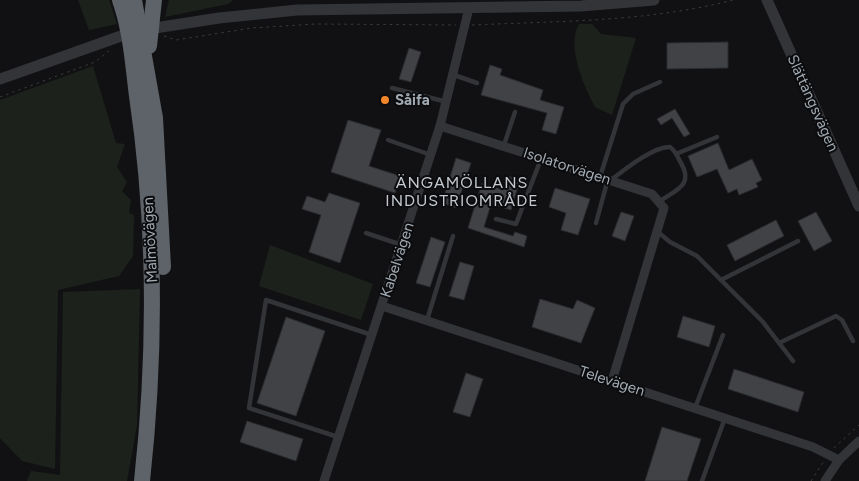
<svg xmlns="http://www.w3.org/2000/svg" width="859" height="481" font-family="Figtree,sans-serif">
  <rect width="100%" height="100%" fill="#111113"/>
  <g fill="#1c221b">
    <path d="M78,0h31l8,24 -28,6z"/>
    <path d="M169,0h64l-5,4 -63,13z"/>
    <path d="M579,24h13l9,10 35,4 -24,77 -17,-8c-11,-21 -29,-61 -16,-83z"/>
    <path d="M93,66l23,77 9,1 -8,23 10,15 -5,9 9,9 -2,13 5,2 -1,41 -14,20 -61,14 -3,179 -33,-8 -22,-23v-338z"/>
    <path d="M270,245l103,39 -12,36 -102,-34z"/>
    <path d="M140,289l-3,136 -10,56h-100l4,-10 29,4 3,-183z"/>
  </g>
  <g fill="#404246" stroke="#2b2c2f">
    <path d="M728,42v26l-61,1v-26z"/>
    <path d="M409,48l12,4 -10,30 -12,-3z"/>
    <path d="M490,65l12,4 -2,6 43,15 -3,10 24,7 -8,27 -14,-4 5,-17 -66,-18z"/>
    <path d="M675,109l15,25 -6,3 -12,-19 -11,7 -4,-6z"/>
    <path d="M348,120l33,10 -12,36 31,10 -5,17 -64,-21z"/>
    <path d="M718,143l11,27 23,-11 10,21 -6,3 2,4 -19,8 -2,-6 -9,4 -11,-24 -20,8 -9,-21z"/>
    <path d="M456,158l15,5 -15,45 -14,-5z"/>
    <path d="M507,176l21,6 -3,7 -7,-3 -7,24 -20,-6 -7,23 29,9 2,-4 12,4 -3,11 -56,-19 14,-45 21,7z"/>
    <path d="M555,188l35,11 -12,36 -17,-5 5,-17 -17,-6z"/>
    <path d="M329,193l31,10 -20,60 -31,-11 12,-37 -19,-6 5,-13 18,6z"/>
    <path d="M621,212l13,4 -9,25 -13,-5z"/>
    <path d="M816,212l16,29 -18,10 -16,-30z"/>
    <path d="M776,220l8,16 -49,25 -8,-16z"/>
    <path d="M431,237l14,5 -15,45 -14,-4z"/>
    <path d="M460,262l14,4 -10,34 -15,-4z"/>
    <path d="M540,299l33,10 4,-9 18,8 -14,35 -49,-16z"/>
    <path d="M683,316l32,10 -6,21 -32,-10z"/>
    <path d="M286,317l39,14 -29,85 -39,-13z"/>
    <path d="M734,369l70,23 -6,20 -70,-23z"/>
    <path d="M466,373l17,6 -13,38 -17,-5z"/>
    <path d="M247,421l56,18 -7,22 -56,-19z"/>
    <path d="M662,427l39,12 -14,42h-42z"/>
  </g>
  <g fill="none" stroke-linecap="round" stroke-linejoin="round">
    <g stroke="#383b3f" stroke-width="1" stroke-dasharray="2.5 4" stroke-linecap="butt">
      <path d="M472,25c88,-4 176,-3 261,-25"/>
      <path d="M164,36l12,4 76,-12 63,-4 141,1"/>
      <path d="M0,97l95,-35 14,-11"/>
      <path d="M834,448l25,-23"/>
      <path d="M811,481l13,-20"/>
    </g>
    <g stroke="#323438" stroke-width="4.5">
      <path d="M454,75l23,8"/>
      <path d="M392,88l55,14"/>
      <path d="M388,140l43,15"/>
      <path d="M504,145l11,-33"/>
      <path d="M676,154l41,-17"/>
      <path d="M600,177l23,-73 10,-10 27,-12"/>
      <path d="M611,180c13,-10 43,-34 59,-33 6,4 8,11 11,16 13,22 -5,27 -21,38"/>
      <path d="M496,219l20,5 25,-65"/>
      <path d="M596,223l12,-44"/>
      <path d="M658,232l12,10 27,14 66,66 30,39"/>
      <path d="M366,233l36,12"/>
      <path d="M721,280l77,-39"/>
      <path d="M427,320l26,-84"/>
      <path d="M779,343l57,-27 6,4 11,21"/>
      <path d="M695,408l28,-73"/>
      <path d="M338,437l-89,-29 17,-108 106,35"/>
      <path d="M702,481l23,-63"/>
    </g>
    <g stroke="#323438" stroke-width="9">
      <path d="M440,126l212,68 12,14 -52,173"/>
      <path d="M382,306l431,141 26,13"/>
      <path d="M324,481l116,-355 29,-118"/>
      <path d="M825,481l14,-21 20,-19"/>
    </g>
    <g stroke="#323438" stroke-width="11">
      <path d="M767,0l92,206"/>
      <path d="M155,28l64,-10 78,-8 284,-4 73,-6"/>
      <path d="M0,79l121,-43"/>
    </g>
    <g stroke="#5e6369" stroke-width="16">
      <path d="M120,0c11,31 13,65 17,96 19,128 19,257 5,385"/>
      <path d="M134,0l21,118 8,149"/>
      <path d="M149,46l5,-46"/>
    </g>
  </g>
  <circle fill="#f1862b" stroke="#0c0c0e" stroke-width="2" cx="385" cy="100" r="5"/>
  <g text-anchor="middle" stroke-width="4" stroke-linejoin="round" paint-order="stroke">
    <g font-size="15" font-weight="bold" fill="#a2abb3" stroke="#0c0c0e" text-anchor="start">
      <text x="395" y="105">Såifa</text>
    </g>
    <g font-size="15" fill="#a2abb3" stroke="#0c0c0e">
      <text transform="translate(813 103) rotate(66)" y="5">Slättängsvägen</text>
      <text transform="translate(567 166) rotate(18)" y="5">Isolatorvägen</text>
      <text transform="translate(150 240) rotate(-93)" y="5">Malmövägen</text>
      <text transform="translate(397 260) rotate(-72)" y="5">Kabelvägen</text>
      <text transform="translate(612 381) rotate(18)" y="5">Televägen</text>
    </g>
    <g font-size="16" letter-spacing="1" fill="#c3c9cf" stroke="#0c0c0e">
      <text x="462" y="188">ÄNGAMÖLLANS<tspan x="462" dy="18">INDUSTRIOMRÅDE</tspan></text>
    </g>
  </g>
</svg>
